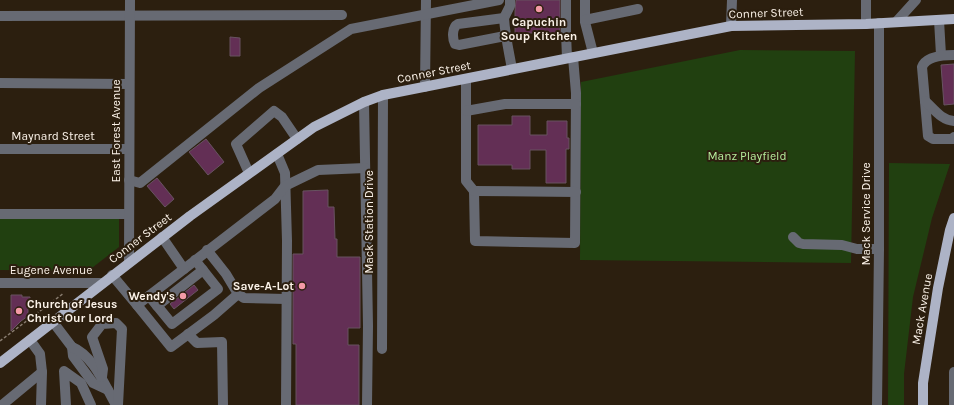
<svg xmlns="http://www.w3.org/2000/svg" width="954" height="405" font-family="Karla,sans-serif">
  <rect width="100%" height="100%" fill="#2c1f0f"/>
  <g fill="#214010">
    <path d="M740,50l115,1 -4,212 -271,-3 1,-178z"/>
    <path d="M889,163l61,1 -18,54 -19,79 -9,77v31h-16z"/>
    <path d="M0,218h119v29l-31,24 -88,-1z"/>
  </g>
  <g fill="#632f55" stroke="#685361">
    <path d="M516,0h44v33h-45v-22z"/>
    <path d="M230,37l10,1v18h-10z"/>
    <path d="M954,64v40l-10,1 -3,-40z"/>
    <path d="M512,116h18v19h17v-14h20v17h2v11h-3v34h-20v-33h-16v19h-18v-4h-34v-40h34z"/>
    <path d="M206,139l18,23 -16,13 -19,-23z"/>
    <path d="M157,178l17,21 -9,8 -18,-21z"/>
    <path d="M328,190v17h6l1,32h2v18h23v71h-12v17h11v60h-63v-61h-3v-90h10v-63z"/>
    <path d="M194,285l4,5 -24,19 -4,-5z"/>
    <path d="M11,295h11v2h8v10h-2v9l-7,5 -10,10z"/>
  </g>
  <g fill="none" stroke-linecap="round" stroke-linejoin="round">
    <path stroke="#887c6f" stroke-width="1.5" stroke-dasharray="3 2" stroke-linecap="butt" d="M0,341l64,-48"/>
    <g stroke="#676a73" stroke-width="10">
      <path d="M566,0v33l1,25"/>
      <path d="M585,0v22l8,31"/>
      <path d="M866,0v24"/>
      <path d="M0,16l342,-1"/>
      <path d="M504,18l6,-12v-6"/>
      <path d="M585,20l53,-11"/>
      <path d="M939,20l2,35"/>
      <path d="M896,22l20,-22"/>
      <path d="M731,26l1,-26"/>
      <path d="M505,36l-46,9 -4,-1c-3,-6 -3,-17 3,-20l46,-6c1,17 5,34 8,51"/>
      <path d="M954,55c-10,0 -28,1 -32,12l6,69 5,3h20l1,-2"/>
      <path d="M466,79v102l8,10 1,50 100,2 1,-150 -3,-36"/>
      <path d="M0,83l129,1"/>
      <path d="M425,87l1,-87"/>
      <path d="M925,101c9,8 16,19 29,20"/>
      <path d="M364,102l4,224 -1,79"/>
      <path d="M466,111l39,-7h71"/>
      <path d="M0,149h129"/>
      <path d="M277,154l8,19 2,68 -1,164"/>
      <path d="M249,173l-13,-29 38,-33 8,6 15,22"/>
      <path d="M129,180l11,3 119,-95 92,-59 148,-29"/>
      <path d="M474,191l102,1"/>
      <path d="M0,214h129"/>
      <path d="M793,237l6,6 4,1 39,1 15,4h22"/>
      <path d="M129,262l1,-262"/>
      <path d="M184,269l91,-70 10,-13 33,-16 47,-2"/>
      <path d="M112,275l25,30 47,-36 -22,-32"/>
      <path d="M0,283h102"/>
      <path d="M238,294l6,4 42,1"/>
      <path d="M149,296l23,28 46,-35 -23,-29"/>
      <path d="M137,305l34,42 43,-32 24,-21 -12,-20 -19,-24"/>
      <path d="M157,306l46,-36"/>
      <path d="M53,322l19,25 1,9 20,27 15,7"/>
      <path d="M188,334l9,9 25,-1 1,63"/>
      <path d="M30,340l10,14 2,18 -1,33"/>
      <path d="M72,347c22,9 33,39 44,58"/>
      <path d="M382,349l1,-254"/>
      <path d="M102,377l1,-8 -11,-32 10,-13 14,-1 6,6 -4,76"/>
      <path d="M2,405l40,-33"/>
      <path d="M66,405l-2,-34 17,12 10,22"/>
      <path d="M877,405l2,-156v-226"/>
      <path d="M954,405v-33"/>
    </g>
    <g stroke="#adb3c6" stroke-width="10">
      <path d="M0,363l190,-147 124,-89 50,-25 19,-7 348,-69 135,-2 88,-5"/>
      <path d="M923,405v-22l15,-95 12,-58 4,-12"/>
    </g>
  </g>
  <g fill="#f49aa6" stroke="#2c1f0f" stroke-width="1.5">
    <circle cx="539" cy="9" r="4"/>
    <circle cx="302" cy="286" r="4"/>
    <circle cx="183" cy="296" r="4"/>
    <circle cx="19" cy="311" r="4"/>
  </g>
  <g text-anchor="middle" stroke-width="4" stroke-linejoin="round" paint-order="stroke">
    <g font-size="12" fill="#fbf2e8" stroke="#2c1f0f">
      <text transform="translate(766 13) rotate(-2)" y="4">Conner Street</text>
      <text transform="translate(434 72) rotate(-11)" y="4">Conner Street</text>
      <text transform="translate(116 131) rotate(-90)" y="4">East Forest Avenue</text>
      <text x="53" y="140">Maynard Street</text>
      <text transform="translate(866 214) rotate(-90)" y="4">Mack Service Drive</text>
      <text transform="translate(369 222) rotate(-90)" y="4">Mack Station Drive</text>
      <text transform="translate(140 238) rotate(-37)" y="4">Conner Street</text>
      <text x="51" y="274">Eugene Avenue</text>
      <text transform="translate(922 309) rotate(-80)" y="4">Mack Avenue</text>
    </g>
    <g font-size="12" font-weight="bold" fill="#fbf2e8" stroke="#2c1f0f" text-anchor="end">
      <text x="539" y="26" text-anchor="middle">Capuchin<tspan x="539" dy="14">Soup Kitchen</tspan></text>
      <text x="294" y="290">Save-A-Lot</text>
      <text x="175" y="300">Wendy's</text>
      <text x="27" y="308" text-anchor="start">Church of Jesus<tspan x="27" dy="14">Christ Our Lord</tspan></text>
    </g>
    <g font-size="12" fill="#b5ec9c" stroke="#2c1f0f">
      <text x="747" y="160">Manz Playfield</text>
    </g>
  </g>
</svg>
